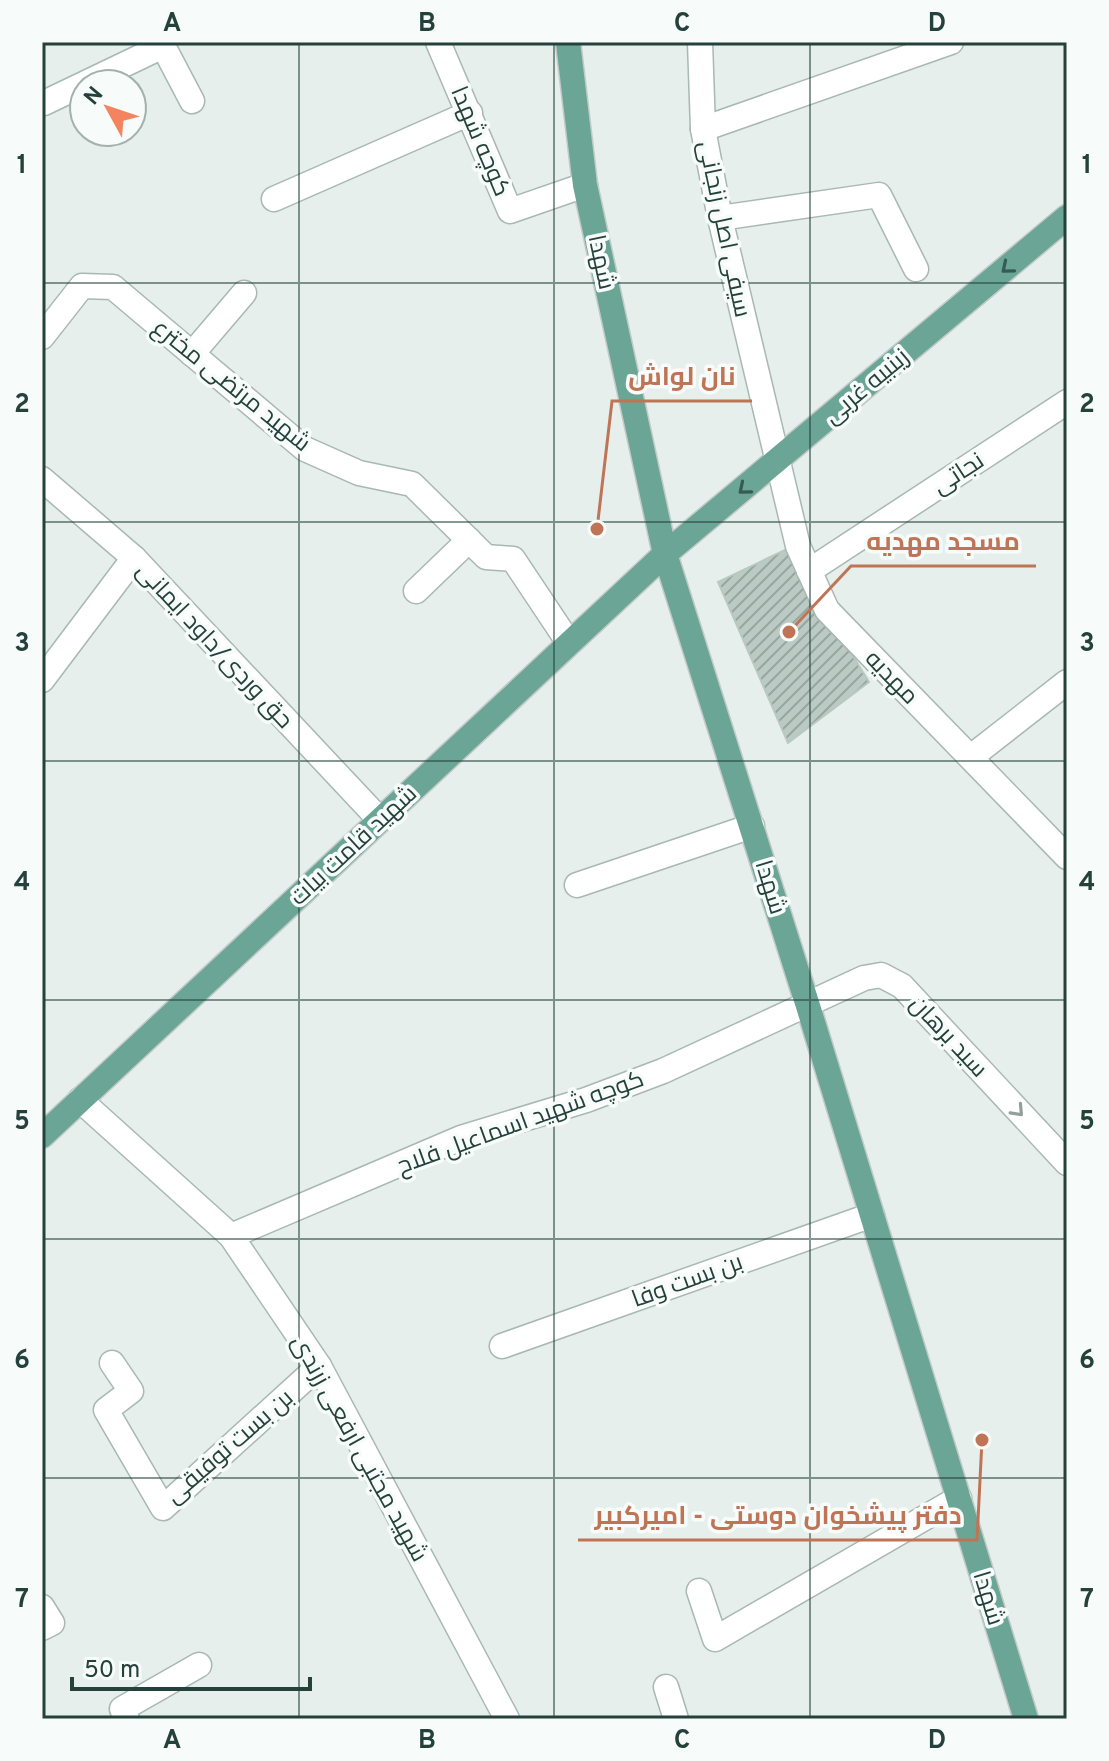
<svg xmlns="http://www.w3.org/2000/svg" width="1109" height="1761" font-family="Overpass,Cairo,sans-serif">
  <defs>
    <pattern id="building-hatch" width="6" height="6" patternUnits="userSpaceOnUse" patternTransform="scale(2)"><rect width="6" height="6" fill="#bbcac4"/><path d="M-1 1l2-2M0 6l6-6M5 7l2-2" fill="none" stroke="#98a6a0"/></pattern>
  </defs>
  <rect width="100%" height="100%" fill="#e6efeb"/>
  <path fill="url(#building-hatch)" stroke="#b8c9c2" stroke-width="2" d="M787,549l82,133 -81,61 -70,-161z"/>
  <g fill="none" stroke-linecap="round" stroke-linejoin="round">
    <defs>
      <g id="minor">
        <path d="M161,42l31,59"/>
        <path d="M438,42l72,169 75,-26"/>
        <path d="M700,42l3,87 17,89 78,328 29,64 240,247"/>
        <path d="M44,103l119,-57"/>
        <path d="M703,129l248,-87"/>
        <path d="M274,199l196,-86"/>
        <path d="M720,218l159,-23 37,74"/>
        <path d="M42,337l40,-51 31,1 192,162 54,24 53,11 74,73 27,2 56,84"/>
        <path d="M192,354l52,-61"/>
        <path d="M42,479l92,79 246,262"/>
        <path d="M809,571l258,-169"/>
        <path d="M416,591l53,-51"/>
        <path d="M42,680l92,-122"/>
        <path d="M971,757l96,-75"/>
        <path d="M577,885l175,-59"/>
        <path d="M80,1100l151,136 88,130 188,353"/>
        <path d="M231,1236l230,-98 125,-38 77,-29 201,-93 17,-3 21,11 165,177"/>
        <path d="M502,1346l370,-131"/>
        <path d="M112,1363l19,28 -25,19 57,98 156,-142"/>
        <path d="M699,1591l16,48 244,-141"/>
        <path d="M42,1607l10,16 -10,5"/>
        <path d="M666,1687l10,32"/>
        <path d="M127,1719l-5,-10 77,-44"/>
      </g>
      <g id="major">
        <path d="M568,42l17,143 80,369 143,452 218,713"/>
        <path d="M42,1136l623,-582 402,-337"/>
      </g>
    </defs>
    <use href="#minor" stroke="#a8b8b2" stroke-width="27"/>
    <use href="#major" stroke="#c2cac8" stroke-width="27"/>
    <use href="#minor" stroke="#fff" stroke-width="24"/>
    <use href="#major" stroke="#6aa596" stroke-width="24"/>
  </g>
  <defs><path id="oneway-chevron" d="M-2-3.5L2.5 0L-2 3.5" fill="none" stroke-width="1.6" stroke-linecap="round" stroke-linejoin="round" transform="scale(2)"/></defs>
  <g stroke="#365b51">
    <use href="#oneway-chevron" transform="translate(1007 268) rotate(140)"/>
    <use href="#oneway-chevron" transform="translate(744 489) rotate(140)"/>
  </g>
  <use stroke="#92a09c" href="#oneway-chevron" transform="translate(1018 1111) rotate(47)"/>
  <path fill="none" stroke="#24423a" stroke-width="2" stroke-opacity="0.55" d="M299,42v1677M554,42v1677M810,42v1677M42,283h1025M42,522h1025M42,761h1025M42,1000h1025M42,1239h1025M42,1478h1025"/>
  <g text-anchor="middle" stroke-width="7" stroke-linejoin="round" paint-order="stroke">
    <g font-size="24" fill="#24423a" stroke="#f7fbf9">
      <text transform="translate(481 141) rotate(67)" y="8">کوچه شهدا</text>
      <text transform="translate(725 229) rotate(78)" y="8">سیفی اصل زنجانی</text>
      <text transform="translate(602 262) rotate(78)" y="8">شهدا</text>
      <text transform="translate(232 385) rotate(39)" y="8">شهید مرتضی مخترع</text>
      <text transform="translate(866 386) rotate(-40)" y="8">زینبیه غربی</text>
      <text transform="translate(958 473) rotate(-33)" y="8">نجاتی</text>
      <text transform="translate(215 645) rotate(47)" y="8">حق وردی/داود ایمانی</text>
      <text transform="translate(892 677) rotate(46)" y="8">مهدیه</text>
      <text transform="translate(353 845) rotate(-43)" y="8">شهید قامت بیات</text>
      <text transform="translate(771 887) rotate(73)" y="8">شهدا</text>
      <text transform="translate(949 1036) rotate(47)" y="8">سید برهان</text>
      <text transform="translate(520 1122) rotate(-20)" y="8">کوچه شهید اسماعیل فلاح</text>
      <text transform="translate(687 1280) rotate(-20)" y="8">بن بست وفا</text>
      <text transform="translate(229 1446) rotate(-41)" y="8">بن بست توفیقی</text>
      <text transform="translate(360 1448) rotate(61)" y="8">شهید مجتبی ارفعی زرندی</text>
      <text transform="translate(989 1598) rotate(73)" y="8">شهدا</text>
    </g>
  </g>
  <path fill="none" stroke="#c07456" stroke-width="3" d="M597 529L612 401H752M789 632L851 566H1036M982 1440L977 1540H578"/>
  <g fill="#c07456" stroke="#f7fbf9" stroke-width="3">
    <circle cx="597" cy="529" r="8"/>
    <circle cx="789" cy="632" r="8"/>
    <circle cx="982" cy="1440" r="8"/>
  </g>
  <g font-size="26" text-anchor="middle" font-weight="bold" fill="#c07456" stroke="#f7fbf9" stroke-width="7" stroke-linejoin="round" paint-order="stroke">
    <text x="682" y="385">نان لواش</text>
    <text x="943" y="550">مسجد مهدیه</text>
    <text x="778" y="1524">دفتر پیشخوان دوستی - امیرکبیر</text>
  </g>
  <rect width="1109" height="1761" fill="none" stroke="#f7fbf9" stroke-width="88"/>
  <g transform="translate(108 108) rotate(310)"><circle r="38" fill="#f7fbf9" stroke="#a3b1ad" stroke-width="2"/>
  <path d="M0-6L14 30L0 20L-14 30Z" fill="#f4845f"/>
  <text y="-12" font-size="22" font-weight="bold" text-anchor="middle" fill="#24423a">N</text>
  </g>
  <path d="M72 1677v12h238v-12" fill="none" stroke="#24423a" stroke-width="4"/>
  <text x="84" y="1677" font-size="24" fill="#24423a" stroke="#f7fbf9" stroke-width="6" paint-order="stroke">50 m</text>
  <rect x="44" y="44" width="1021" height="1673" fill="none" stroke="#24423a" stroke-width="3"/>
  <g font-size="26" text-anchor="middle" font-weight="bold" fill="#24423a">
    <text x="172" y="31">A</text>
    <text x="427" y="31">B</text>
    <text x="682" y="31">C</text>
    <text x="937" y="31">D</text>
    <text x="22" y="173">1</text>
    <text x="1087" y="173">1</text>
    <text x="22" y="412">2</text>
    <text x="1087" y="412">2</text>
    <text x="22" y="651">3</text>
    <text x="1087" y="651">3</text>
    <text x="22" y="890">4</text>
    <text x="1087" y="890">4</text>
    <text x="22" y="1129">5</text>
    <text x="1087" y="1129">5</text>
    <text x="22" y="1368">6</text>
    <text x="1087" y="1368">6</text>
    <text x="22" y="1607">7</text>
    <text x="1087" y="1607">7</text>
    <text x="172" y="1748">A</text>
    <text x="427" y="1748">B</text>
    <text x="682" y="1748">C</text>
    <text x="937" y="1748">D</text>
  </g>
</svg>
